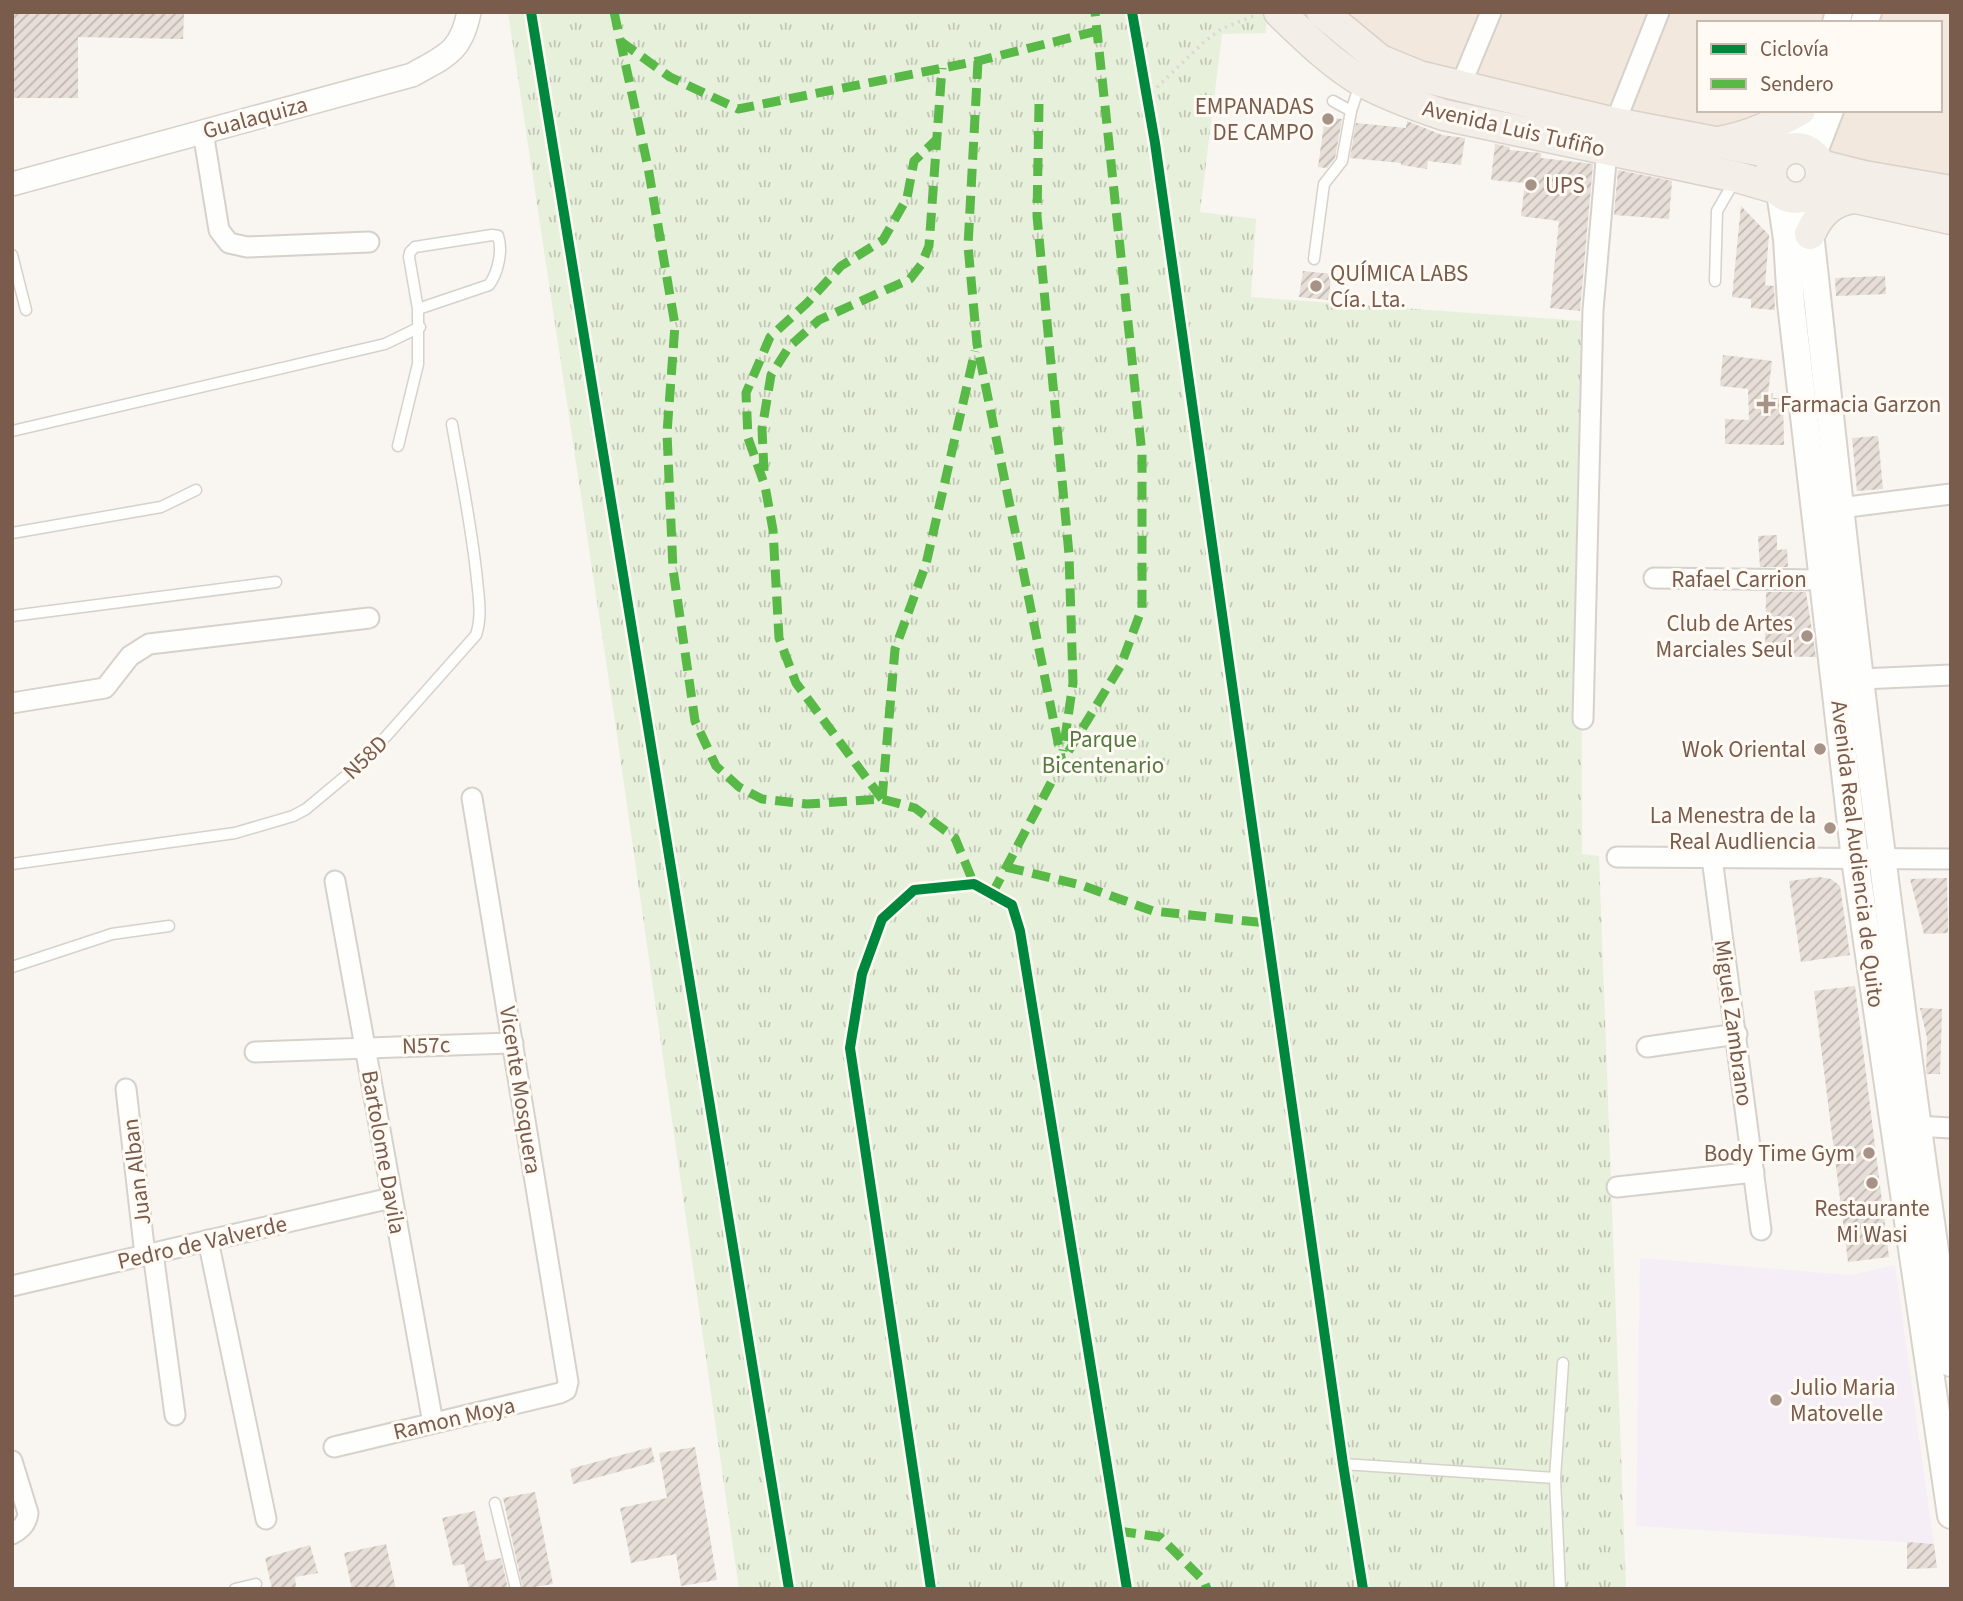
<svg xmlns="http://www.w3.org/2000/svg" width="1963" height="1601" font-family="'Source Sans 3',sans-serif">
  <defs>
    <pattern id="grass-tufts" width="24" height="20" patternUnits="userSpaceOnUse" patternTransform="scale(1.75)"><rect width="24" height="20" fill="#e7f0db"/><path d="M3 7l-1-3M5 7V3M7 7l1-3M15 17l-1-3M17 17v-4M19 17l1-3" fill="none" stroke="#c0c6b4"/></pattern>
    <pattern id="building-hatch" width="6" height="6" patternUnits="userSpaceOnUse" patternTransform="scale(1.75)"><rect width="6" height="6" fill="#e6ded7"/><path d="M-1 1l2-2M0 6l6-6M5 7l2-2" fill="none" stroke="#bfb7b1"/></pattern>
  </defs>
  <rect width="100%" height="100%" fill="#f9f5f0"/>
  <path fill="#f2e8de" fill-rule="evenodd" d="M1322,12h629v179l-147,-42 -344,-62zM1699,23h241v87h-241z"/>
  <path fill="#f6eef6" d="M1640,1258l211,17 44,-10 39,279 -298,-18z"/>
  <path fill="url(#grass-tufts)" d="M508,12h756l2,5v16l-44,1 -22,178 56,7 -5,78 330,24 1,533 17,2 27,733h-887l-124,-868z"/>
  <g fill="url(#building-hatch)">
    <path d="M12,12h172l-1,27 -105,-2v61h-66z"/>
    <path d="M1325,117l17,2 -7,39 -8,10 -9,-1z"/>
    <path d="M1407,121l35,14 23,3 -4,27 -33,-4 -1,8 -26,-4v-2l-51,-5 6,-35 50,5z"/>
    <path d="M1495,144l15,3 -1,3 32,3v5l52,6 -13,147 -30,-3 9,-87 -38,-5 4,-33 -34,-3z"/>
    <path d="M1618,170l54,11 -3,38 -55,-4z"/>
    <path d="M1741,206l28,29 -4,50 9,1 1,24 -24,-2v-9l-19,-2z"/>
    <path d="M1303,271l28,3 -2,26 -30,-3z"/>
    <path d="M1885,276l1,18 -50,2 -1,-18z"/>
    <path d="M1723,355l49,6 -4,33 5,-1v5h10l1,47 -59,-1v-25l24,1 -1,-31 -28,-3z"/>
    <path d="M1878,436l5,53 -26,2 -5,-53z"/>
    <path d="M1777,535v15l10,-1 1,18h-28l-2,-31z"/>
    <path d="M1766,592h40l10,65 -51,-1z"/>
    <path d="M1819,877l12,2 9,7 10,69 -49,7 -12,-81z"/>
    <path d="M1947,878l1,55 -24,1 -14,-55z"/>
    <path d="M1855,986l34,271 -41,5 -34,-271z"/>
    <path d="M1920,1008l22,1 -2,65h-14l1,-36z"/>
    <path d="M651,1447l4,15 -82,22 -3,-15z"/>
    <path d="M695,1447l22,133 -36,6 -5,-32 -45,9 -11,-55 47,-10 -8,-45z"/>
    <path d="M535,1492l18,92 -30,5 -20,-91z"/>
    <path d="M475,1511l11,50 15,-3 7,31h-39l-5,-25 -11,2 -11,-48z"/>
    <path d="M1907,1542l27,2 3,24 -30,1z"/>
    <path d="M386,1544l10,45h-44l-8,-36z"/>
    <path d="M310,1545l8,28 -23,4 1,10 -24,2 -7,-31z"/>
  </g>
  <g fill="none" stroke-linecap="round" stroke-linejoin="round">
    <defs>
      <g id="service">
        <path d="M1333,101l18,10"/>
        <path d="M12,255l14,55"/>
        <path d="M1314,259l10,-75 18,-23 9,-50 9,-27"/>
        <path d="M1715,281l2,-70 18,-31"/>
        <path d="M12,431l373,-87 35,-17"/>
        <path d="M398,446l20,-82v-55l-9,-52 1,-5 5,-5 77,-12 6,1c5,14 0,37 -9,49l-71,24"/>
        <path d="M12,533l149,-26 35,-17"/>
        <path d="M12,616l264,-34"/>
        <path d="M12,864l223,-31 58,-17 13,-7 60,-50 110,-124c6,-18 3,-36 1,-55 -5,-52 -16,-104 -25,-156"/>
        <path d="M12,967l100,-33 57,-8"/>
        <path d="M1343,1464l212,14"/>
        <path d="M495,1503l21,86"/>
        <path d="M235,1589l21,-5"/>
        <path d="M1560,1589l-5,-111 8,-115"/>
      </g>
      <g id="minor">
        <path d="M1460,87l31,-75"/>
        <path d="M1615,123l44,-111"/>
        <path d="M203,132l16,98 10,13 18,4 122,-5"/>
        <path d="M1840,508l111,-14"/>
        <path d="M1654,578l170,2"/>
        <path d="M1861,679l90,-4"/>
        <path d="M12,703l93,-15 25,-32 19,-12 220,-26"/>
        <path d="M1583,719l10,-409 14,-160"/>
        <path d="M1617,857l334,2"/>
        <path d="M1712,858l49,372"/>
        <path d="M335,881l98,542"/>
        <path d="M1647,1047l90,-13"/>
        <path d="M255,1052l258,-9"/>
        <path d="M126,1089l19,166"/>
        <path d="M1916,1126l35,2"/>
        <path d="M1617,1187l137,-15"/>
        <path d="M208,1240l58,279"/>
        <path d="M153,1253l22,162"/>
        <path d="M12,1286l379,-88"/>
        <path d="M334,1447l226,-54 6,-3 2,-8 -96,-584"/>
        <path d="M12,1461l16,52c-1,10 -6,16 -16,21"/>
      </g>
      <path id="tertiary" d="M12,184l400,-109c33,-19 49,-22 57,-63"/>
      <g id="secondary">
        <path d="M1836,23l3,-11"/>
        <path d="M1864,23l4,-11"/>
        <path d="M1786,149l18,-39"/>
        <path d="M1813,154l17,-44"/>
        <path d="M1780,192l7,47 4,64 64,556 96,656"/>
        <path d="M1806,196c12,104 22,208 34,311 32,286 70,571 111,856"/>
      </g>
      <g id="primary">
        <path d="M1279,12c26,25 53,52 84,70 26,14 54,24 81,33l293,62 38,11"/>
        <path d="M1322,12l58,48 39,16 196,47 163,31"/>
        <path d="M1723,141c28,-5 52,-17 77,-31"/>
        <circle cx="1796" cy="173" r="25"/>
        <path d="M1820,165l44,11 87,15"/>
        <path d="M1815,189l136,30"/>
        <path d="M1810,234c9,-20 22,-34 45,-36"/>
      </g>
    </defs>
    <use href="#service" stroke="#d7d1cb" stroke-width="13"/>
    <use href="#minor" stroke="#d7d1cb" stroke-width="23"/>
    <use href="#tertiary" stroke="#d7d1cb" stroke-width="26"/>
    <use href="#secondary" stroke="#d9d2cb" stroke-width="30"/>
    <use href="#primary" stroke="#dad1cc" stroke-width="33"/>
    <path stroke="#dcd5d0" stroke-width="3.5" stroke-dasharray="2 5" stroke-linecap="butt" d="M1147,97l57,-55 17,-13 35,-14"/>
    <use href="#service" stroke="#fefefd" stroke-width="10"/>
    <use href="#minor" stroke="#fefefd" stroke-width="19"/>
    <use href="#tertiary" stroke="#fefefd" stroke-width="23"/>
    <use href="#secondary" stroke="#fefefd" stroke-width="26"/>
    <use href="#primary" stroke="#f3eee8" stroke-width="30"/>
    <g stroke="#58b947" stroke-width="9" stroke-dasharray="18 9" stroke-linecap="butt">
      <path d="M614,12l34,155 27,158 -8,108 6,136 22,152 21,45 23,21 23,12 45,5 75,-5 33,9 40,30 19,46"/>
      <path d="M620,41l50,36 68,32 240,-48 119,-30"/>
      <path d="M978,61l-10,185 9,98 85,418"/>
      <path d="M1039,104l-2,112 32,338 4,129 -10,68"/>
      <path d="M764,471l-2,-42 9,-54 18,-28 30,-27 91,-41 11,-14 8,-19 13,-178"/>
      <path d="M882,799l-86,-116 -17,-45 -6,-108 -8,-44 -17,-48 -2,-45 24,-56 37,-34 34,-37 42,-26 24,-42 7,-37 23,-22"/>
      <path d="M882,799l13,-150 31,-85 49,-213"/>
      <path d="M1006,867l75,18 72,26 113,12"/>
      <path d="M992,894l70,-132 59,-97 21,-57v-154l-47,-442"/>
      <path d="M1118,1531l42,6 44,44 3,8"/>
    </g>
    <defs>
      <g id="cycleway">
        <path d="M531,12l258,1577"/>
        <path d="M1132,12l23,131 188,1321 20,125"/>
        <path d="M931,1589l-81,-541 12,-74 20,-55 32,-29 60,-6 38,21 8,26 107,658"/>
      </g>
    </defs>
    <use href="#cycleway" stroke="#fffaf3" stroke-width="15"/>
    <use href="#cycleway" stroke="#00873e" stroke-width="10"/>
  </g>
  <g fill="#a69286" stroke="#fffaf3" stroke-width="2.5">
    <circle cx="1328" cy="119" r="7"/>
    <circle cx="1531" cy="185" r="7"/>
    <circle cx="1316" cy="286" r="7"/>
    <path d="M1762.5 393.5h7v7h7v7h-7v7h-7v-7h-7v-7h7z"/>
    <circle cx="1807" cy="636" r="7"/>
    <circle cx="1820" cy="749" r="7"/>
    <circle cx="1830" cy="828" r="7"/>
    <circle cx="1869" cy="1153" r="7"/>
    <circle cx="1872" cy="1183" r="7"/>
    <circle cx="1776" cy="1400" r="7"/>
  </g>
  <g text-anchor="middle" stroke-width="6" stroke-linejoin="round" paint-order="stroke">
    <g font-size="23" fill="#7a5c4d" stroke="#fffaf3" text-anchor="end">
      <text x="1314" y="114">EMPANADAS<tspan x="1314" dy="26">DE CAMPO</tspan></text>
      <text x="1545" y="193" text-anchor="start">UPS</text>
      <text x="1330" y="281" text-anchor="start">QUÍMICA LABS<tspan x="1330" dy="26">Cía. Lta.</tspan></text>
      <text x="1780" y="412" text-anchor="start">Farmacia Garzon</text>
      <text x="1793" y="631">Club de Artes<tspan x="1793" dy="26">Marciales Seul</tspan></text>
      <text x="1806" y="757">Wok Oriental</text>
      <text x="1816" y="823">La Menestra de la<tspan x="1816" dy="26">Real Audliencia</tspan></text>
      <text x="1855" y="1161">Body Time Gym</text>
      <text x="1872" y="1216" text-anchor="middle">Restaurante<tspan x="1872" dy="26">Mi Wasi</tspan></text>
      <text x="1790" y="1395" text-anchor="start">Julio Maria<tspan x="1790" dy="26">Matovelle</tspan></text>
    </g>
    <g font-size="23" fill="#7a5c4d" stroke="#fffaf3">
      <text transform="translate(255 117) rotate(-15)" y="8">Gualaquiza</text>
      <text transform="translate(1514 128) rotate(13)" y="8">Avenida Luis Tufiño</text>
      <text x="1739" y="587">Rafael Carrion</text>
      <text transform="translate(365 757) rotate(-44)" y="8">N58D</text>
      <text transform="translate(1858 854) rotate(83)" y="8">Avenida Real Audiencia de Quito</text>
      <text transform="translate(1734 1023) rotate(82)" y="8">Miguel Zambrano</text>
      <text transform="translate(426 1045) rotate(-2)" y="8">N57c</text>
      <text transform="translate(521 1090) rotate(81)" y="8">Vicente Mosquera</text>
      <text transform="translate(384 1152) rotate(80)" y="8">Bartolome Davila</text>
      <text transform="translate(136 1172) rotate(-97)" y="8">Juan Alban</text>
      <text transform="translate(202 1242) rotate(-13)" y="8">Pedro de Valverde</text>
      <text transform="translate(454 1418) rotate(-13)" y="8">Ramon Moya</text>
    </g>
    <g font-size="23" fill="#537a41" stroke="#fffaf3">
      <text x="1103" y="747">Parque<tspan x="1103" dy="26">Bicentenario</tspan></text>
    </g>
  </g>
  <rect width="1963" height="1601" fill="none" stroke="#7a5c4d" stroke-width="28"/>
  <rect x="1697" y="21" width="245" height="91" fill="#fffaf3" stroke="#cabbb1" stroke-width="2"/>
  <rect x="1711" y="44" width="35" height="10" fill="#00873e" stroke="#cabbb1" stroke-width="2"/>
  <text x="1760" y="56" font-size="21" fill="#7a5c4d">Ciclovía</text>
  <rect x="1711" y="79" width="35" height="10" fill="#58b947" stroke="#cabbb1" stroke-width="2"/>
  <text x="1760" y="91" font-size="21" fill="#7a5c4d">Sendero</text>
</svg>
